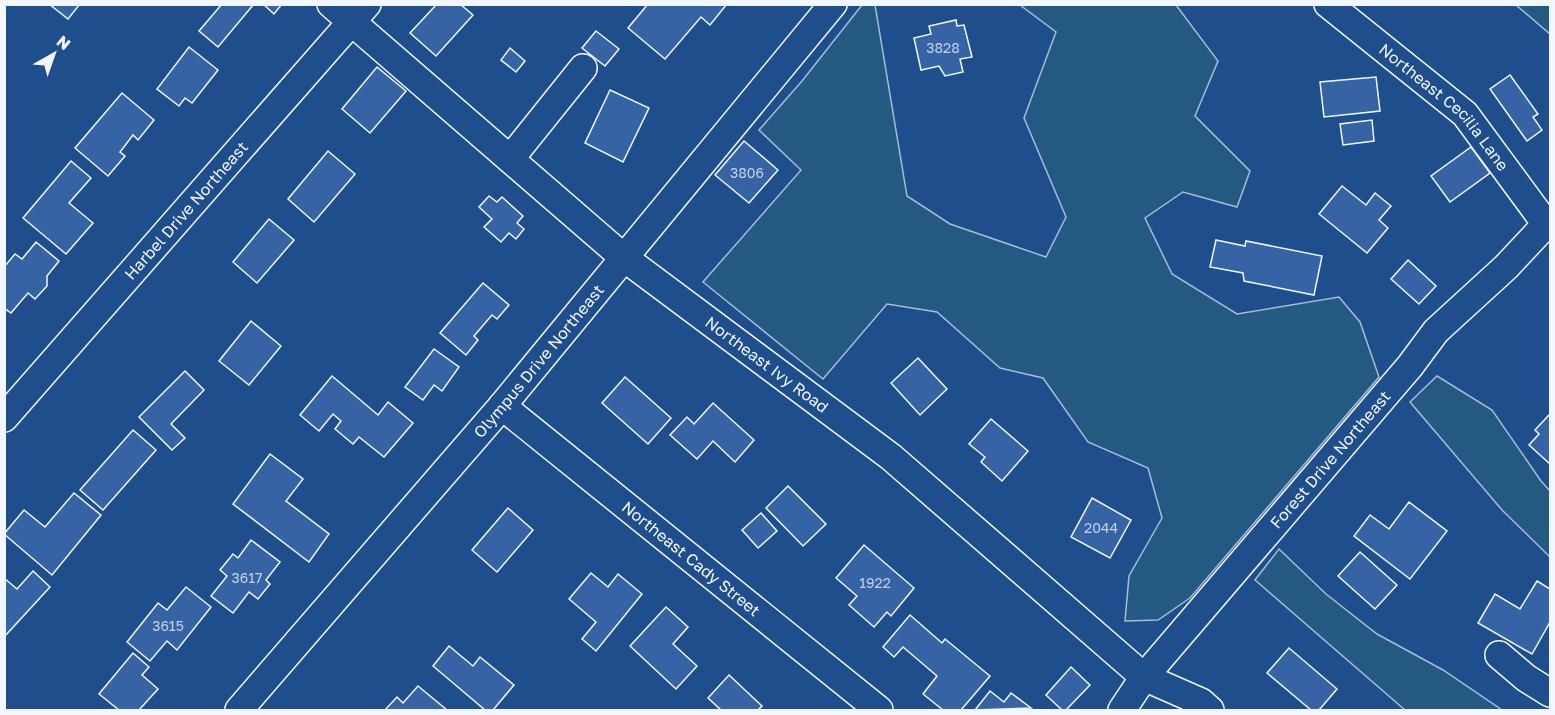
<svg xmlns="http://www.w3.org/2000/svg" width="1555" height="715" font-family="'Golos Text',sans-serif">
  <rect width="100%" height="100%" fill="#1f4e8c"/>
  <g fill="#245a82" stroke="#a8bbd7" stroke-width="1.5">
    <path d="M862,5h13l32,191 43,28 96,33 20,-40 -42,-99 32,-86 -36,-27h156l42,56 -23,55 55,55 -13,36 -54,-15 -38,26 27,56 65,40 102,-17 21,25 19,55 -189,221 -32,22 -33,1 4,-45 33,-58 -14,-50 -60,-26 -45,-64 -43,-10 -63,-56 -50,-8 -64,75 -120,-97 98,-112 -42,-40 43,-49z"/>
    <path d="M1516,5h34v29z"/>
    <path d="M1437,376l55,34 49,71 9,10v66l-48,-47 -92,-108z"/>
    <path d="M1279,549l47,45 51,40 66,36 59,40h-97l-150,-130z"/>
  </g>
  <g fill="#3563a3" stroke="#f2f6ff" stroke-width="1.5">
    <path d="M49,4h31l-12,15z"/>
    <path d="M222,4h32l-36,43 -19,-16z"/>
    <path d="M263,4h19l-8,10z"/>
    <path d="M437,4h23l13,11 -37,41 -26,-23z"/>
    <path d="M648,4h79l-17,21 -9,-8 -36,42 -37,-31z"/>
    <path d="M956,20l1,6 7,-1 8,32 -12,2 3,13 -18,4 -6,-10 -18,4 -7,-32 17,-4 -2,-8z"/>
    <path d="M596,31l23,18 -14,17 -23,-18z"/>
    <path d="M189,47l29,23 -26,33 -7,-5 -6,8 -22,-17z"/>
    <path d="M510,48l15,13 -9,11 -15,-12z"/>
    <path d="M377,67l29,24 -36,42 -28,-24z"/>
    <path d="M1510,75l28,39 -5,3 9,13 -15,11 -37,-52z"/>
    <path d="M1376,77l4,34 -56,6 -4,-35z"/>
    <path d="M610,90l39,18 -26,54 -38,-19z"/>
    <path d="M122,93l32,27 -16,20 -5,-5 -13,17 5,4 -17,20 -33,-28z"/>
    <path d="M1372,120l2,21 -31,4 -3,-21z"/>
    <path d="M744,141l34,29 -29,33 -34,-28z"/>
    <path d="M1471,147l19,26 -40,29 -19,-26z"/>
    <path d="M328,151l27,23 -41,48 -26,-23z"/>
    <path d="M71,161l20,17 -22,25 24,20 -27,31 -43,-36z"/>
    <path d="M1342,186l24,19 9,-12 16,13 -12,14 9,8 -21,25 -48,-39z"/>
    <path d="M489,196l8,6 5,-5 21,19 -6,7 7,6 -8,10 -7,-6 -8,9 -17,-15 8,-8 -13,-12z"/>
    <path d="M269,219l25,21 -37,43 -24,-21z"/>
    <path d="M1216,240l29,6 1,-5 76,15 -8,39 -70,-14 -1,-8 -33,-6z"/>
    <path d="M36,242l23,19 -12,15v10l-12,13 -7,-6 -17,20 -7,-5v-41l11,-13 7,5z"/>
    <path d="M1408,260l28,26 -17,18 -28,-25z"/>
    <path d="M483,283l26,22 -12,14 -5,-4 -18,21 4,4 -12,15 -26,-22z"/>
    <path d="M251,321l30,25 -32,39 -30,-24z"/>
    <path d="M434,349l25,18 -17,24 -8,-6 -11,15 -18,-13z"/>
    <path d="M918,358l29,31 -27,26 -29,-32z"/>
    <path d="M185,371l19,19 -33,34 14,14 -13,12 -33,-33z"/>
    <path d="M332,376l46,39 10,-13 25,21 -29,34 -25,-20 -6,7 -18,-15 6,-8 -8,-7 -14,17 -19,-16z"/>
    <path d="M625,377l46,41 -23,26 -46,-41z"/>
    <path d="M713,403l41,37 -19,22 -22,-21 -16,18 -27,-24 17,-18 7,7z"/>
    <path d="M1550,414v50l-21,-19 10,-11 -4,-4z"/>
    <path d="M991,419l37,32 -26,30 -21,-19 4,-5 -16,-13z"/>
    <path d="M133,430l23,20 -53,60 -23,-20z"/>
    <path d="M270,454l33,25 -17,22 43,33 -20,28 -76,-58z"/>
    <path d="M788,486l38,38 -23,22 -37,-38z"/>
    <path d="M74,493l27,22 -49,60 -48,-41 20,-24 21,17z"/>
    <path d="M1092,498l39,22 -21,38 -39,-21z"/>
    <path d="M1409,502l38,29 -37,48 -56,-43 16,-21 19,14z"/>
    <path d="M508,508l25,22 -36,42 -25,-22z"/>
    <path d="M761,513l16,18 -19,17 -16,-18z"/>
    <path d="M251,540l29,22 -14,18 4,4 -12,15 -9,-7 -16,21 -22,-17 16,-20 -7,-6 13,-16 5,4z"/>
    <path d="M864,545l50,43 -23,28 -4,-4 -13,15 -25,-22 8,-9 -21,-18z"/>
    <path d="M1360,552l37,33 -22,24 -37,-33z"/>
    <path d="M33,571l17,16 -46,50v-59l13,11z"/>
    <path d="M591,573l17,14 10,-13 24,20 -46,57 -14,-12 14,-17 -27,-23z"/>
    <path d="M1537,581l13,8v33l-18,32 -54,-31 17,-29 25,15z"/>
    <path d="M186,587l25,20 -34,43 -10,-9 -17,20 -23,-19 31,-39 9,7z"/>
    <path d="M666,607l22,20 -15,17 24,22 -21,23 -46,-43z"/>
    <path d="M910,615l32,28 3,-4 45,37 -29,34h-18l-20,-16 14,-18 -34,-29 -9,10 -11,-10z"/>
    <path d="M449,646l24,20 7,-9 34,28 -21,25h-8l-52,-44z"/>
    <path d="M1289,648l48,41 -18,21h-8l-44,-37z"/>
    <path d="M133,653l16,14 -7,8 16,14 -19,21h-20l-20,-16z"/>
    <path d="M1071,667l19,18 -24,25h-4l-16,-15z"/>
    <path d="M729,675l33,31 -4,4h-37l-13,-12z"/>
    <path d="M418,686l29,24h-62l12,-13 6,6z"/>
    <path d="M990,691l14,11 7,-9 20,15 -56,2z"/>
  </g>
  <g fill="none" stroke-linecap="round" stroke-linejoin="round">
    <defs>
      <g id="minor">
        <path id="s1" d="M331,4l292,253 268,200 253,220 57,25 9,8"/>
        <path id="s2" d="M1328,4l137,110 81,110"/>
        <path d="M510,159l73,-91"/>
        <path id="s3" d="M502,406l377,304"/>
        <path id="s4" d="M4,418l363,-414"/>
        <path d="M1499,655l27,23 24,15"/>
        <path id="s5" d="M239,710l263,-304 331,-402"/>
        <path id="s6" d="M1122,710l22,-33 266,-311 26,-35 70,-64 44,-47"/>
      </g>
    </defs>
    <use href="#minor" stroke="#f2f6ff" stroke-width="30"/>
    <use href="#minor" stroke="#1f4e8c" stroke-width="27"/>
  </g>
  <g text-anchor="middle" stroke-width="4.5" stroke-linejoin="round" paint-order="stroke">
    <g font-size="14" fill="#c3d1e8">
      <text x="943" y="53">3828</text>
      <text x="747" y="178">3806</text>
      <text x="1101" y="533">2044</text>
      <text x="247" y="583">3617</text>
      <text x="875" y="588">1922</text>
      <text x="168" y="631">3615</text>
    </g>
    <g font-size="16" fill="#f2f6ff" stroke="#1f4e8c">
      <text dy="6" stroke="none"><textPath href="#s2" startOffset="156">Northeast Cecilia Lane</textPath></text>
      <text dy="6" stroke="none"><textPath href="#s4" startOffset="276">Harbel Drive Northeast</textPath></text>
      <text dy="6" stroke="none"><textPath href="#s5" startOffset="460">Olympus Drive Northeast</textPath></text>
      <text dy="6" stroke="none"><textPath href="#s1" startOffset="566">Northeast Ivy Road</textPath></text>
      <text dy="6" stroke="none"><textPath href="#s6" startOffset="326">Forest Drive Northeast</textPath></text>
      <text dy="6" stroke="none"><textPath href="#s3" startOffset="243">Northeast Cady Street</textPath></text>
    </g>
  </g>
  <rect width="1555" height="715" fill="none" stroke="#f2f6ff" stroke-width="12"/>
  <g transform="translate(54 54) rotate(40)" stroke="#1f4e8c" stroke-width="4.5" paint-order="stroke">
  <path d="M0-4.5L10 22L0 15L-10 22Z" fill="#f2f6ff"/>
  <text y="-9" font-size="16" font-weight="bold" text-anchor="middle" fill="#f2f6ff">N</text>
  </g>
</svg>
